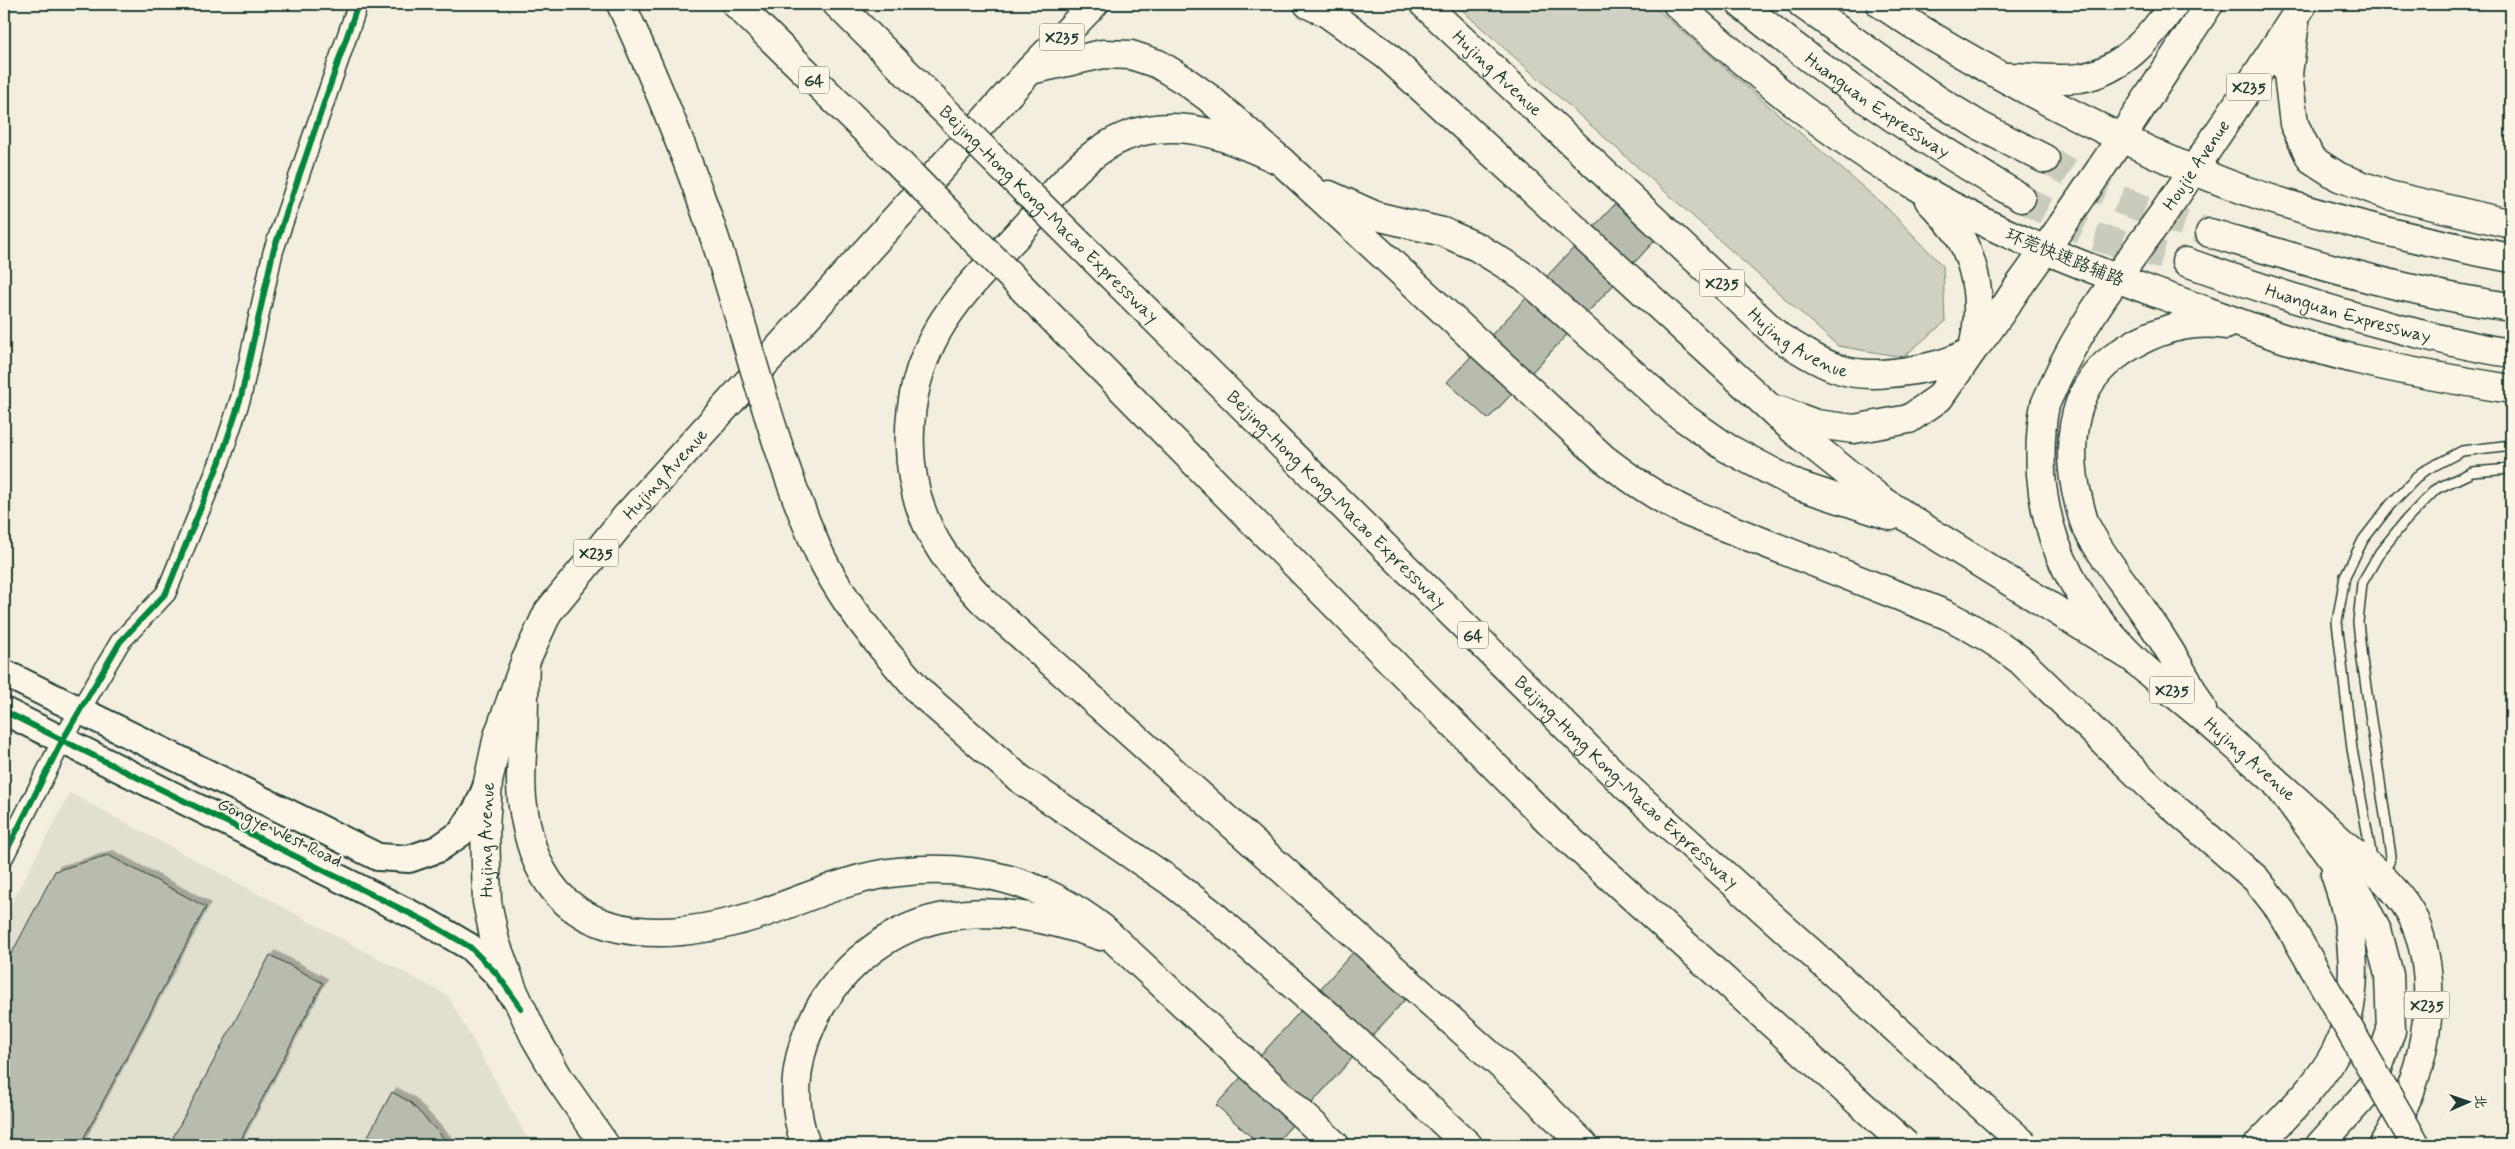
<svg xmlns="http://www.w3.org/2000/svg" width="2515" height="1149" font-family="Mynerve,'LXGW WenKai TC',sans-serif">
  <defs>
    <filter id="shadow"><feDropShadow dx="4.5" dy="-4.5" stdDeviation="0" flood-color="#0004"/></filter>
  </defs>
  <rect width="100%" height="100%" fill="#f3eede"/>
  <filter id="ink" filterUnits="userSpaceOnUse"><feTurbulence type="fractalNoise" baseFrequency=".02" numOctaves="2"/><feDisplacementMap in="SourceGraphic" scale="10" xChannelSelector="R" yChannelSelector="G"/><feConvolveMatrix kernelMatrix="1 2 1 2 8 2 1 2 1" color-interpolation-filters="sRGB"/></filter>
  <g filter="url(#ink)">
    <path fill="#e1dfd0" d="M70,793l378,203 83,149h-527v-228z"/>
    <path fill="#d0d1c2" stroke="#78877b" d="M1455,4h196l236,204 56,58 2,56 -42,35 -65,-11z"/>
    <g fill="#b8bcae" stroke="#1f3d34" filter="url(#shadow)">
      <path d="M1620,199l39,37 -171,183 -41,-37z"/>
      <path d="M108,855l98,52 -126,238h-76v-177l51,-97z"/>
      <path d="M1356,949l52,47 -134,149h-14l-44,-40z"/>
      <path d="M270,955l53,28 -85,162h-69z"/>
      <path d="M392,1092l18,10 40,43h-87z"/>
    </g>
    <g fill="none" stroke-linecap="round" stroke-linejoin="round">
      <g stroke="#c9cbbc" stroke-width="28" stroke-dasharray="28 14" stroke-linecap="butt">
        <path d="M2045,159l75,41 90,33"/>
        <path d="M2021,198l74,39 91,25"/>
      </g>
      <defs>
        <g id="lane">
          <path d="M2372,858l-20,-109 -15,-127 8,-46 18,-36 27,-35 32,-33 40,-21 49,-6"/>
          <path d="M2379,870l9,-6 3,-8 -29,-196 -4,-38 4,-39 18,-31 26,-32 30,-31 36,-17 39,-3"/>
        </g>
        <path id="street" d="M4,856l58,-115 58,-99 46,-49 54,-132 21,-64 32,-145 85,-248"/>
        <g id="secondary">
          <path d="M4,673l374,184 31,2 29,-10 23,-16 17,-26 9,-22"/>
          <path d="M4,711l425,212 41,24 27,27 15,21"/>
        </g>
        <g id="primary">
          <path id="s1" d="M1424,4l355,333c20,12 40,26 63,33 31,10 102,-1 129,-19 9,-6 37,-49 45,-61 68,-93 130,-190 193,-286"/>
          <path d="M1677,4c76,68 154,133 242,184 76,44 158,76 240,106 66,23 132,50 200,66 50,12 101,21 152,29"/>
          <path d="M1881,4c55,37 111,68 170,99 62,32 127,63 193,87 87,30 177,51 267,68"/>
          <path id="s2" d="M2303,4c-45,69 -90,139 -138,207 -39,55 -82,108 -109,169 -3,8 -8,17 -11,25 -5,23 -5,47 -4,69 5,74 39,131 90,182 23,23 50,42 74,63 43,38 87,76 129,116 26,24 66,52 80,85 30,71 9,163 -31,225"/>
          <path d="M2295,22l-7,52 6,50 17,35 28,18 49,18 123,29"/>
          <path d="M2007,77c23,0 50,4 73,1 42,-7 71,-41 94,-74"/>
          <path d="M1929,200c10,11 22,23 30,35 19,34 24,75 14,112"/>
          <path d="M2202,709c-17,-34 -36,-66 -58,-97 -19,-28 -41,-53 -57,-84 -4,-7 -6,-17 -8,-25 -13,-50 -11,-111 34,-145 33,-25 72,-39 113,-33"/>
          <path id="s3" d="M605,1145l-45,-65 -25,-43 -22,-47 -18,-49 -8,-39 -2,-74 3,-46 10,-46 27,-74 23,-50 77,-94 405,-448 64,-66"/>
        </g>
        <g id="highway">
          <path d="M736,4l157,153"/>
          <path d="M837,4l102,101"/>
          <path d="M1308,4l19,9 59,42 410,377 84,67 39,26 214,133"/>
          <path id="s4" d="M1741,4c88,73 181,136 280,194"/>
          <path d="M1802,4l134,95 44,27 65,33"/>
          <path d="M1030,70l73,-16 28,1 27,9 26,16 25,18 72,63 322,297c27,21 53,39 84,54l260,103c26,13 50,27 73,45l136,132"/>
          <path d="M1281,161c-43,-19 -84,-40 -133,-31 -53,9 -87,55 -120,93 -30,34 -67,67 -90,107 -38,67 -39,158 5,223 12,18 26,33 41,49l536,480 64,63"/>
          <path d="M1329,195l47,21 67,16 34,15 26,16 22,14 152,136 50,35 70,37 94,31"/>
          <path d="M2210,233c99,29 198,60 301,74"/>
          <path id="s5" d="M2186,262c71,25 142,48 214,67 37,9 73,19 111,24"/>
          <path d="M1781,411l35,13 38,5 55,-10 30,-21 33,-47"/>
          <path d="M525,662c-1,25 -1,50 -2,74 -1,23 -4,47 0,70 3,20 8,44 18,63 41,80 141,69 213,47 48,-15 93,-39 144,-44 77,-9 143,9 204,56l233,217"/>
          <path d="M922,694l98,85 150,102 41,32 126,110 131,122"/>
          <path d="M2274,780l84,113 20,40 11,42 2,56 -20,57 -51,57"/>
          <path d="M806,1145c-37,-97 37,-206 134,-227 54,-12 109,0 161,18"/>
          <path d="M2258,1145c27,-29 60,-59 78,-94 26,-53 19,-123 -1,-177"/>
        </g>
      </defs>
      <use href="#lane" stroke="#1f3d34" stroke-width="12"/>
      <use href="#street" stroke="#1f3d34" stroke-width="22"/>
      <use href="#secondary" stroke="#1f3d34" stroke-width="30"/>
      <use href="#primary" stroke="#1f3d34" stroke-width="31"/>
      <use href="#highway" stroke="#1f3d34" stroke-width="31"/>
      <use href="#lane" stroke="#fcf5e5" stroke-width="9"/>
      <use href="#street" stroke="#fcf5e5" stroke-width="19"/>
      <use href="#secondary" stroke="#fcf5e5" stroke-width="26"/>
      <use href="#primary" stroke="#fcf5e5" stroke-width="28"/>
      <use href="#highway" stroke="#fcf5e5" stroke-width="28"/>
      <defs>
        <g id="highway-bridge">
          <path d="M621,4c36,79 70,161 97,244 32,99 56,202 98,298 23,53 67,104 106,148"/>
          <path id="s6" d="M939,105l688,682 398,358"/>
          <path d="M893,157l657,665 356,323"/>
          <path d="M2156,792l100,87 25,32 135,234"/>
        </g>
      </defs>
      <use href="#highway-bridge" stroke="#1f3d34" stroke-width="31" stroke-linecap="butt"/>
      <use href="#highway-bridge" stroke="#fcf5e5" stroke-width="28"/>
      <defs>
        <g id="cycleway">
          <path d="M4,711l425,212 41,24 27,27 24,34"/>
          <path d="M4,856l58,-115 58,-99 46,-49 54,-132 21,-64 32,-145 85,-248"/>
        </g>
      </defs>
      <use href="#cycleway" stroke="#fcf5e5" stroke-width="9"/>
      <use href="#cycleway" stroke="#00873e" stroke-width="6"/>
    </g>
  </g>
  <g text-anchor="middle" stroke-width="4" stroke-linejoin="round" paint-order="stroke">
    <g fill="#fcf5e5" stroke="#617469" stroke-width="1">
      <rect x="1039.5" y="23.5" width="45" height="27" rx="4"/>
      <rect x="799" y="66.5" width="30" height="27" rx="4"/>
      <rect x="2226.5" y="73.5" width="45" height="27" rx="4"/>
      <rect x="1699.5" y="269.5" width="45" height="27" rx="4"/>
      <rect x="573.5" y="539.5" width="45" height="27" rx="4"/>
      <rect x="1458" y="621.5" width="30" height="27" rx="4"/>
      <rect x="2149.5" y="676.5" width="45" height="27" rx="4"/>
      <rect x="2404.5" y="991.5" width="45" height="27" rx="4"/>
    </g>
    <g font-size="16" font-weight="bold" fill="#1f3d34">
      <text x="1062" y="43">X235</text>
      <text x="814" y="86">G4</text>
      <text x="2249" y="93">X235</text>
      <text x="1722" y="289">X235</text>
      <text x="596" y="559">X235</text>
      <text x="1473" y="641">G4</text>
      <text x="2172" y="696">X235</text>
      <text x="2427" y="1011">X235</text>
    </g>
    <g font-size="18" fill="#1f3d34" stroke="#fcf5e5">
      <text dy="6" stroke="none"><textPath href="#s1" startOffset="101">Hujing Avenue</textPath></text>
      <text dy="6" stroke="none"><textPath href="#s4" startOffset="170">Huanguan Expressway</textPath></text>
      <text transform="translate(2196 165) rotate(-56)" y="6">Houjie Avenue</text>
      <text dy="6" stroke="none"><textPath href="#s6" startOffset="155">Beijing-Hong Kong-Macao Expressway</textPath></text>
      <text transform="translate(2065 257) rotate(22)" y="6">环莞快速路辅路</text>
      <text dy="6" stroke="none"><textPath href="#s5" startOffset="170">Huanguan Expressway</textPath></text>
      <text dy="6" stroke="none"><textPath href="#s1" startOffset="506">Hujing Avenue</textPath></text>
      <text dy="6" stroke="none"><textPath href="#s3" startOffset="755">Hujing Avenue</textPath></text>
      <text dy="6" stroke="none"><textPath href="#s6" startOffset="560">Beijing-Hong Kong-Macao Expressway</textPath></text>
      <text dy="6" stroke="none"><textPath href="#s2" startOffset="912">Hujing Avenue</textPath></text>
      <text dy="6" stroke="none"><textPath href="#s6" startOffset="965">Beijing-Hong Kong-Macao Expressway</textPath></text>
      <text transform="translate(280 832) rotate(26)" y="6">Gongye West Road</text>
      <text dy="6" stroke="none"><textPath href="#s3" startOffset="335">Hujing Avenue</textPath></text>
    </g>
  </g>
  <rect width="2515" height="1149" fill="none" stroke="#fcf5e5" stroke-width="20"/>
  <rect x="10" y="10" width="2495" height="1129" fill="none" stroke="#1f3d34" stroke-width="2" filter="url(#ink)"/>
  <g transform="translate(2468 1102) rotate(88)" stroke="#fcf5e5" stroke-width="4" paint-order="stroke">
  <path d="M0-4L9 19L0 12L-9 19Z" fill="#1f3d34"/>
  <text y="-8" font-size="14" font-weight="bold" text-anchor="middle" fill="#1f3d34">北</text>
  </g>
</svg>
